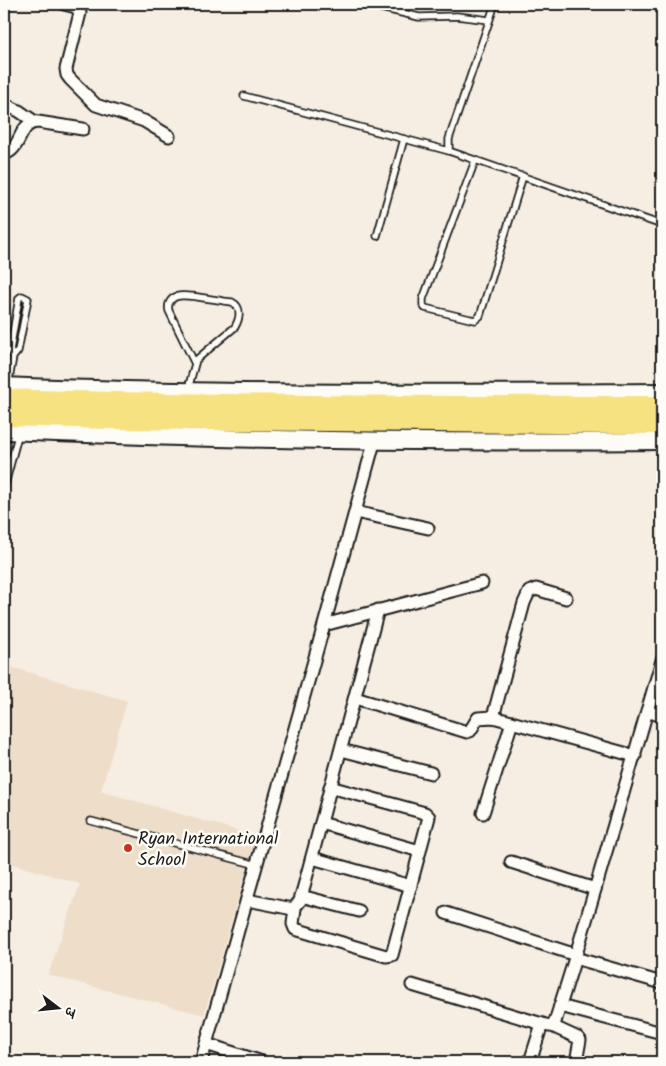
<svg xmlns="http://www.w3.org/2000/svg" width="666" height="1066" font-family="Kalam,'Playpen Sans Deva',sans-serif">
  <rect width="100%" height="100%" fill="#f6eee2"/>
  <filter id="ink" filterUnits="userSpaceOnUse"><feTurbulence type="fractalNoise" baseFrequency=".02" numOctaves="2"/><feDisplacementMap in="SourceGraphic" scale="10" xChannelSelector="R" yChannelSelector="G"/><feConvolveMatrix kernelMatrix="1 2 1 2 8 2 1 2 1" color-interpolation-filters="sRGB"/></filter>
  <g filter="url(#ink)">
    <path fill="#eeddc8" d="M4,665l123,36 -26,90 155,45 -52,179 -156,-40 32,-91 -76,-23z"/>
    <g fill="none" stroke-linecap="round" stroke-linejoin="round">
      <defs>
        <g id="lane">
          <path d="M364,4l55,13 38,-1 32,4"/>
          <path d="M495,4l-46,135v12l213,74"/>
          <path d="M654,4l8,3"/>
          <path d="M244,96l205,55"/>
          <path d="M475,161l-52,138v6l2,3 45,11 5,1 5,-4 43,-140"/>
          <path d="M377,236l27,-97"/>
          <path d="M8,385l5,-28 5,-6 10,-52 -6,-3 -3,2 -9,52 3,7"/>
          <path d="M188,389l8,-29 39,-33c5,-9 7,-20 -3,-25 -14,-1 -42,-8 -53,-6 -8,1 -12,8 -10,15l25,51"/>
          <path d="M4,488l15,-56"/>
          <path d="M91,821l166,44"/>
        </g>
        <g id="street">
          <path d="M64,4l12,3 4,6 -14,56 1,6 3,4 26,26 48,16 25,15"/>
          <path d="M4,104l15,7 16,11"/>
          <path d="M4,154c18,-4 14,-32 34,-32l45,7"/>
          <path d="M355,512l73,16"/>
          <path d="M324,625l158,-42"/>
          <path d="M355,698l112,34 3,-1 8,-13 15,-1 142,39"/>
          <path d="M647,711l15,5"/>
          <path d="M493,717l31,-114 5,-11 7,-3 30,9"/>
          <path d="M341,750l90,23"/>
          <path d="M483,813l29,-91"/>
          <path d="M321,823l99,28"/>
          <path d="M312,858l99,28"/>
          <path d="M511,862l84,27"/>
          <path d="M301,896l58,15"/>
          <path d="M247,900l46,9 7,-8 78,-291"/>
          <path d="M295,908l-2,16 2,5 91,27 6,-1 37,-138 -4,-4 -95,-26"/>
          <path d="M446,913l130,42"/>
          <path d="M575,958l87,25"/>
          <path d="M412,985l137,41 5,-1 21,-67 87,-298"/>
          <path d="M560,1006l102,27"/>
          <path d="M552,1026l26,12 2,2 -4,22"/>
          <path d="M206,1044l56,18"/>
          <path d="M201,1062l123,-437 51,-186"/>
          <path d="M530,1062l12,-38"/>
        </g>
        <g id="secondary">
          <path d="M4,386c219,9 439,7 658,6"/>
          <path d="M4,431c219,9 439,12 658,10"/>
        </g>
        <g id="highway">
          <path d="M4,399c219,7 439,7 658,7"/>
          <path d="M4,416l105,3 553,5"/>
        </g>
      </defs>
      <use href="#lane" stroke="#1c1c1c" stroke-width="9"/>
      <use href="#street" stroke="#1c1c1c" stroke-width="15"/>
      <use href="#secondary" stroke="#1c1c1c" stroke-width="20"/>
      <use href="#highway" stroke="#1c1c1c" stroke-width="24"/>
      <use href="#lane" stroke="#fdfcf7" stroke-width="5.5"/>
      <use href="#street" stroke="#fdfcf7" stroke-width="11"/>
      <use href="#secondary" stroke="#fdfcf7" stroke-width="16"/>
      <use href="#highway" stroke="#f7e281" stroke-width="20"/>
    </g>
  </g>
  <circle fill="#c8321e" stroke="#fdfcf7" stroke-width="2" cx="128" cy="848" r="5"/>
  <g text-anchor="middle" stroke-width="5" stroke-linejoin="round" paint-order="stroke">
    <g font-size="18" fill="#1c1c1c" stroke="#fdfcf7" text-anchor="start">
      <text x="138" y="844">Ryan International<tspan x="138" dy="21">School</tspan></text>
    </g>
  </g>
  <rect width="666" height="1066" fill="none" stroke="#fdfcf7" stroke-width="20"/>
  <rect x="10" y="10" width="646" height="1046" fill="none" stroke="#1c1c1c" stroke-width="2" filter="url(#ink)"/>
  <g transform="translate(58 1008) rotate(106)" stroke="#fdfcf7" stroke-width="4" paint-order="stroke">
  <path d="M0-4L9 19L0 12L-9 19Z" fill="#1c1c1c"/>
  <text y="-8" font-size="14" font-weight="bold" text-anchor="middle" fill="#1c1c1c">उ</text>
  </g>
</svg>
